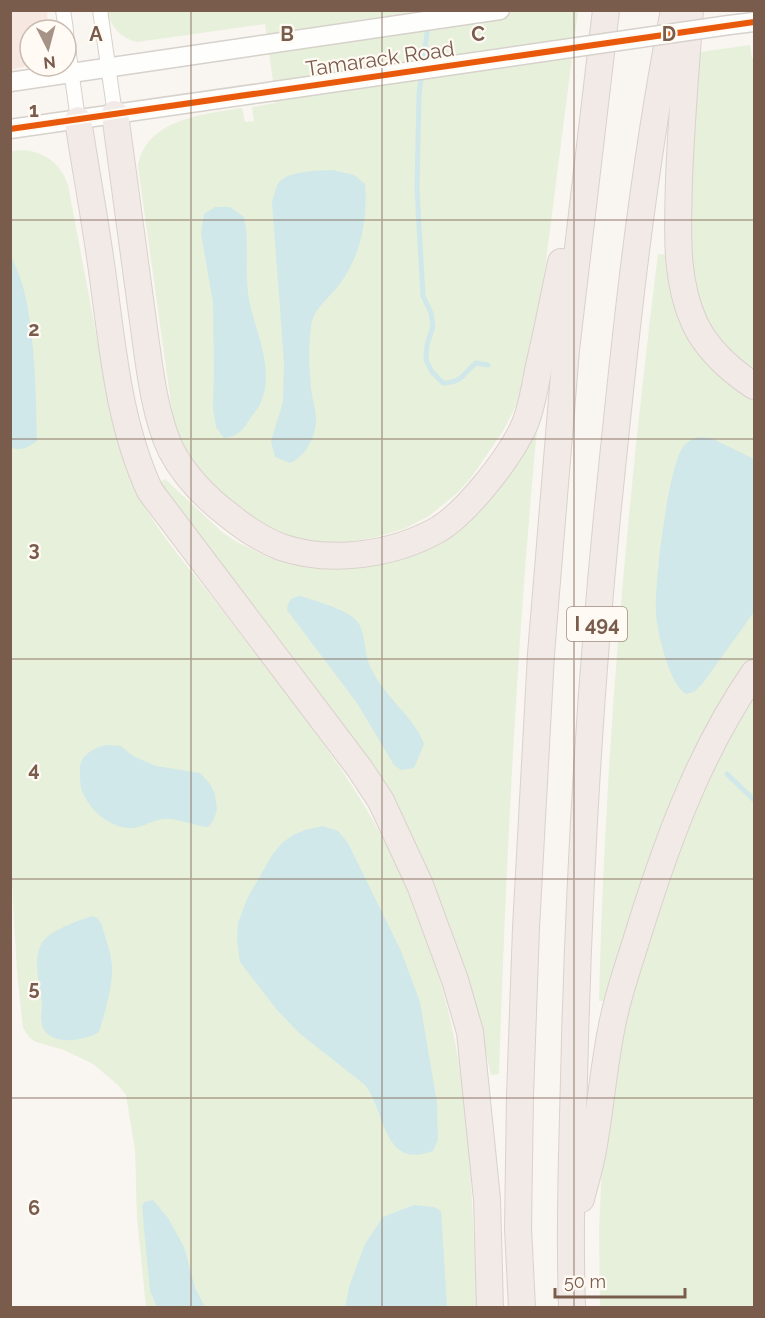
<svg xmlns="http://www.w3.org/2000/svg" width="765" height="1318" font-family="Raleway,sans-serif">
  <rect width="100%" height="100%" fill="#f9f5f0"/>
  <path fill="#f6e8e1" d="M10,11h37l1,15v4h-18v35l-19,5z"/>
  <g fill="#e7f0db">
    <path d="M106,11h472l-40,312 -12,54 -10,29 -13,25 -32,47 -15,16 -27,22 -25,13 -31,9 -35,5 -34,-3 -17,-3 -36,-15 -62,-59 -15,-38 -36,-259c8,-47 66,-52 104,-58l3,14 9,-1 -2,-14 24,-4 -11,-79 -128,18c-17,-4 -26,-16 -31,-31z"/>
    <path d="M750,45l2,13h2v316l-16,-12 -24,-29 -11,-20 -14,-48 4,-161 7,-52z"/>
    <path d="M25,150c21,3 36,14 43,35l45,239c6,22 12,44 22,65 20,41 53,77 80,112 39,51 79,101 116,154 61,85 104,184 124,287 17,87 17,177 22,265h-331l-9,-90 -2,-67 -9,-55 -8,-10 -25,-21 -29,-14 -28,-8 -6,-4 -7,-10 -6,-56 -7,-124v-697z"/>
    <path d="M658,254l10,1 77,138 9,6v265l-147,337h-8c6,-250 28,-499 59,-747z"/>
    <path d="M537,428c-20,215 -31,430 -38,646l-8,1 -13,-58 -38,-107 -283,-426 8,-5 57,53 15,10 31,15 40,9 90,-9z"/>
    <path d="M754,693v614l-154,1 -1,-79 3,-64 18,-133 50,-164 42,-101z"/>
  </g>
  <g fill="#d0e8ea">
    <path d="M333,170l21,5 11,9c3,35 -4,72 -26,101 -9,12 -26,24 -28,41 -3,22 -2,47 1,69 1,8 5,19 4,27 -1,16 -11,35 -26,41l-15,-6 -4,-16 12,-39 1,-40 -12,-160c2,-6 3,-13 6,-18 8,-14 41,-13 55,-14z"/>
    <path d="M215,207h15l14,10c6,26 0,55 5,82 6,33 26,69 12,103 -2,5 -6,10 -10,15 -7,12 -13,20 -27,21l-8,-11 -3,-18 1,-39 -1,-67 -12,-70 3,-19z"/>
    <path d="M10,253c4,10 9,20 12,30 13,45 14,111 15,158 -8,6 -17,11 -27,6z"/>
    <path d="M698,437l13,1 43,21v153l-51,71 -9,9 -8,2c-16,-8 -29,-62 -30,-80 -2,-28 12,-147 27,-167 4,-5 9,-8 15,-10z"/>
    <path d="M301,596c14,5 45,13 55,24 10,11 8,31 13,44 13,32 45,52 55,80l-10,24 -13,2 -7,-5 -37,-62 -70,-93c1,-9 4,-13 14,-14z"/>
    <path d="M106,745l15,1 12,10 23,10 44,7 10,11 5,10 2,16 -4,11 -5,6c-15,-1 -31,-10 -45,-8 -11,1 -21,9 -32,9 -22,0 -41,-18 -49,-37 -2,-6 -2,-13 -2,-19 -2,-16 13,-24 26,-27z"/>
    <path d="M323,826l15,5 10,12 53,108 19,51 17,101 1,37 -5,11c-51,19 -47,-40 -68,-66l-66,-52 -22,-23 -37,-48 -3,-22 1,-17 9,-24 25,-44 10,-12 11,-8 12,-5z"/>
    <path d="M92,916l5,2 4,5c4,14 10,29 11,43 1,21 -7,46 -13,66 -14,9 -51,15 -57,-7 -2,-7 0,-16 0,-23 -2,-19 -12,-49 4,-64 9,-9 34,-18 46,-22z"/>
    <path d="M153,1200l15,18 16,29 11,41 10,19h-48l-7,-16 -8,-84 2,-5z"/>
    <path d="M414,1205l20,2 7,4 6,96h-102l5,-23 15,-40 18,-27z"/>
  </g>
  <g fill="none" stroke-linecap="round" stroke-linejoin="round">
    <g stroke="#d0e8ea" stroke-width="5">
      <path d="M430,10l-11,84 -2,95 6,107 8,17 2,13 -6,19 -1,15 6,12 11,11c21,-1 19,-9 33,-20l12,2"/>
      <path d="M727,774l27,26"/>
    </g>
    <defs>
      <g id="minor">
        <path d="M63,10l3,20"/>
        <path d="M100,10l15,104"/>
        <path d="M66,33l12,87"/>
      </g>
      <g id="tertiary">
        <path d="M729,25l25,-3"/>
        <path d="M10,82l490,-72"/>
        <path d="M10,129l265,-38"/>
      </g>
      <g id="motorway">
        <path d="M690,10c-4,57 -9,113 -11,170 -1,48 -5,99 16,144 13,27 35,46 59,62"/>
        <path d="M115,114c9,67 18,133 27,200 6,41 11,99 29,136 14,27 36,49 60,67 15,12 32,23 50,30 49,17 113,8 158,-18 29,-18 71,-72 85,-103 8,-18 11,-41 15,-60 8,-35 15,-69 22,-104"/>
        <path d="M78,120c8,52 18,105 25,158 10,73 16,146 47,213l210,278 21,32 39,84 35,95 15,52 17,167 3,109"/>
        <path d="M581,1199c4,-16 9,-32 12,-49 8,-44 11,-90 21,-134 7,-31 18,-61 27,-91 28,-89 60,-175 113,-252"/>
        <path d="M522,1308l-4,-80 2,-132 6,-168 15,-274 25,-304 40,-340"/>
        <path d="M572,1308c-3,-90 1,-179 3,-269 5,-174 15,-349 32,-522 17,-169 34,-340 67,-507"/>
      </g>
    </defs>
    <use href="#minor" stroke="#d7d1cb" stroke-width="16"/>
    <use href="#tertiary" stroke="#d7d1cb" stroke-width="21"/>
    <use href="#motorway" stroke="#dad1cc" stroke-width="28"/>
    <use href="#minor" stroke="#fefefd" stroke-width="14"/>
    <use href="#tertiary" stroke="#fefefd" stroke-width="18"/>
    <use href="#motorway" stroke="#f2eae7" stroke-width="26"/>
    <defs>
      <path id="tertiary-bridge" d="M275,91l454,-66"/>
    </defs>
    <use href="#tertiary-bridge" stroke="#d7d1cb" stroke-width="21" stroke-linecap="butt"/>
    <use href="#tertiary-bridge" stroke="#fefefd" stroke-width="18"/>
    <defs>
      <path id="cycleway" d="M10,129l744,-107"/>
    </defs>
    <use href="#cycleway" stroke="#fffaf3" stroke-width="10"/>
    <use href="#cycleway" stroke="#e8590c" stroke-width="6"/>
  </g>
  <path fill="none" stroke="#7a5c4d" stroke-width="1.5" stroke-opacity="0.55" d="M191,10v1298M382,10v1298M574,10v1298M10,220h744M10,439h744M10,659h744M10,879h744M10,1098h744"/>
  <g text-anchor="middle" stroke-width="4.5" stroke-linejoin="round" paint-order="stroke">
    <rect fill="#fffaf3" stroke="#a28b7f" stroke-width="1.5" x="567" y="607" width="60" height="34" rx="4.5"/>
    <g font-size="20" font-weight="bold" fill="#7a5c4d">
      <text x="597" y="631">I 494</text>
    </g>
    <g font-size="21" fill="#7a5c4d" stroke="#fffaf3">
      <text transform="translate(380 59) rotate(-8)" y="7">Tamarack Road</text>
    </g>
  </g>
  <g font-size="20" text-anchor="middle" font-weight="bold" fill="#7a5c4d" stroke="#fffaf3" stroke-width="4.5" stroke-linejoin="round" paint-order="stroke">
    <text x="96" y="41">A</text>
    <text x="287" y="41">B</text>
    <text x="478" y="41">C</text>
    <text x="669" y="41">D</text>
    <text x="34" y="117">1</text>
    <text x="34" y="336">2</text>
    <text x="34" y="556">3</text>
    <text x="34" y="776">4</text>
    <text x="34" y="995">5</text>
    <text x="34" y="1215">6</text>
  </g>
  <rect width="765" height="1318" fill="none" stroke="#7a5c4d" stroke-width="24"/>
  <g transform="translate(48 48) rotate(174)"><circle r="28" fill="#fffaf3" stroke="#cabbb1" stroke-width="1.5"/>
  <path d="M0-4.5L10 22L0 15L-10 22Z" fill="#a69286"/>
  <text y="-9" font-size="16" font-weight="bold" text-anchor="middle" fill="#7a5c4d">N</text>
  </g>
  <path d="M555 1288v9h130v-9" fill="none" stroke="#7a5c4d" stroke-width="3"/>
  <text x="564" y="1288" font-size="18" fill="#7a5c4d" stroke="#fffaf3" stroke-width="4.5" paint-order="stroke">50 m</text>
</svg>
